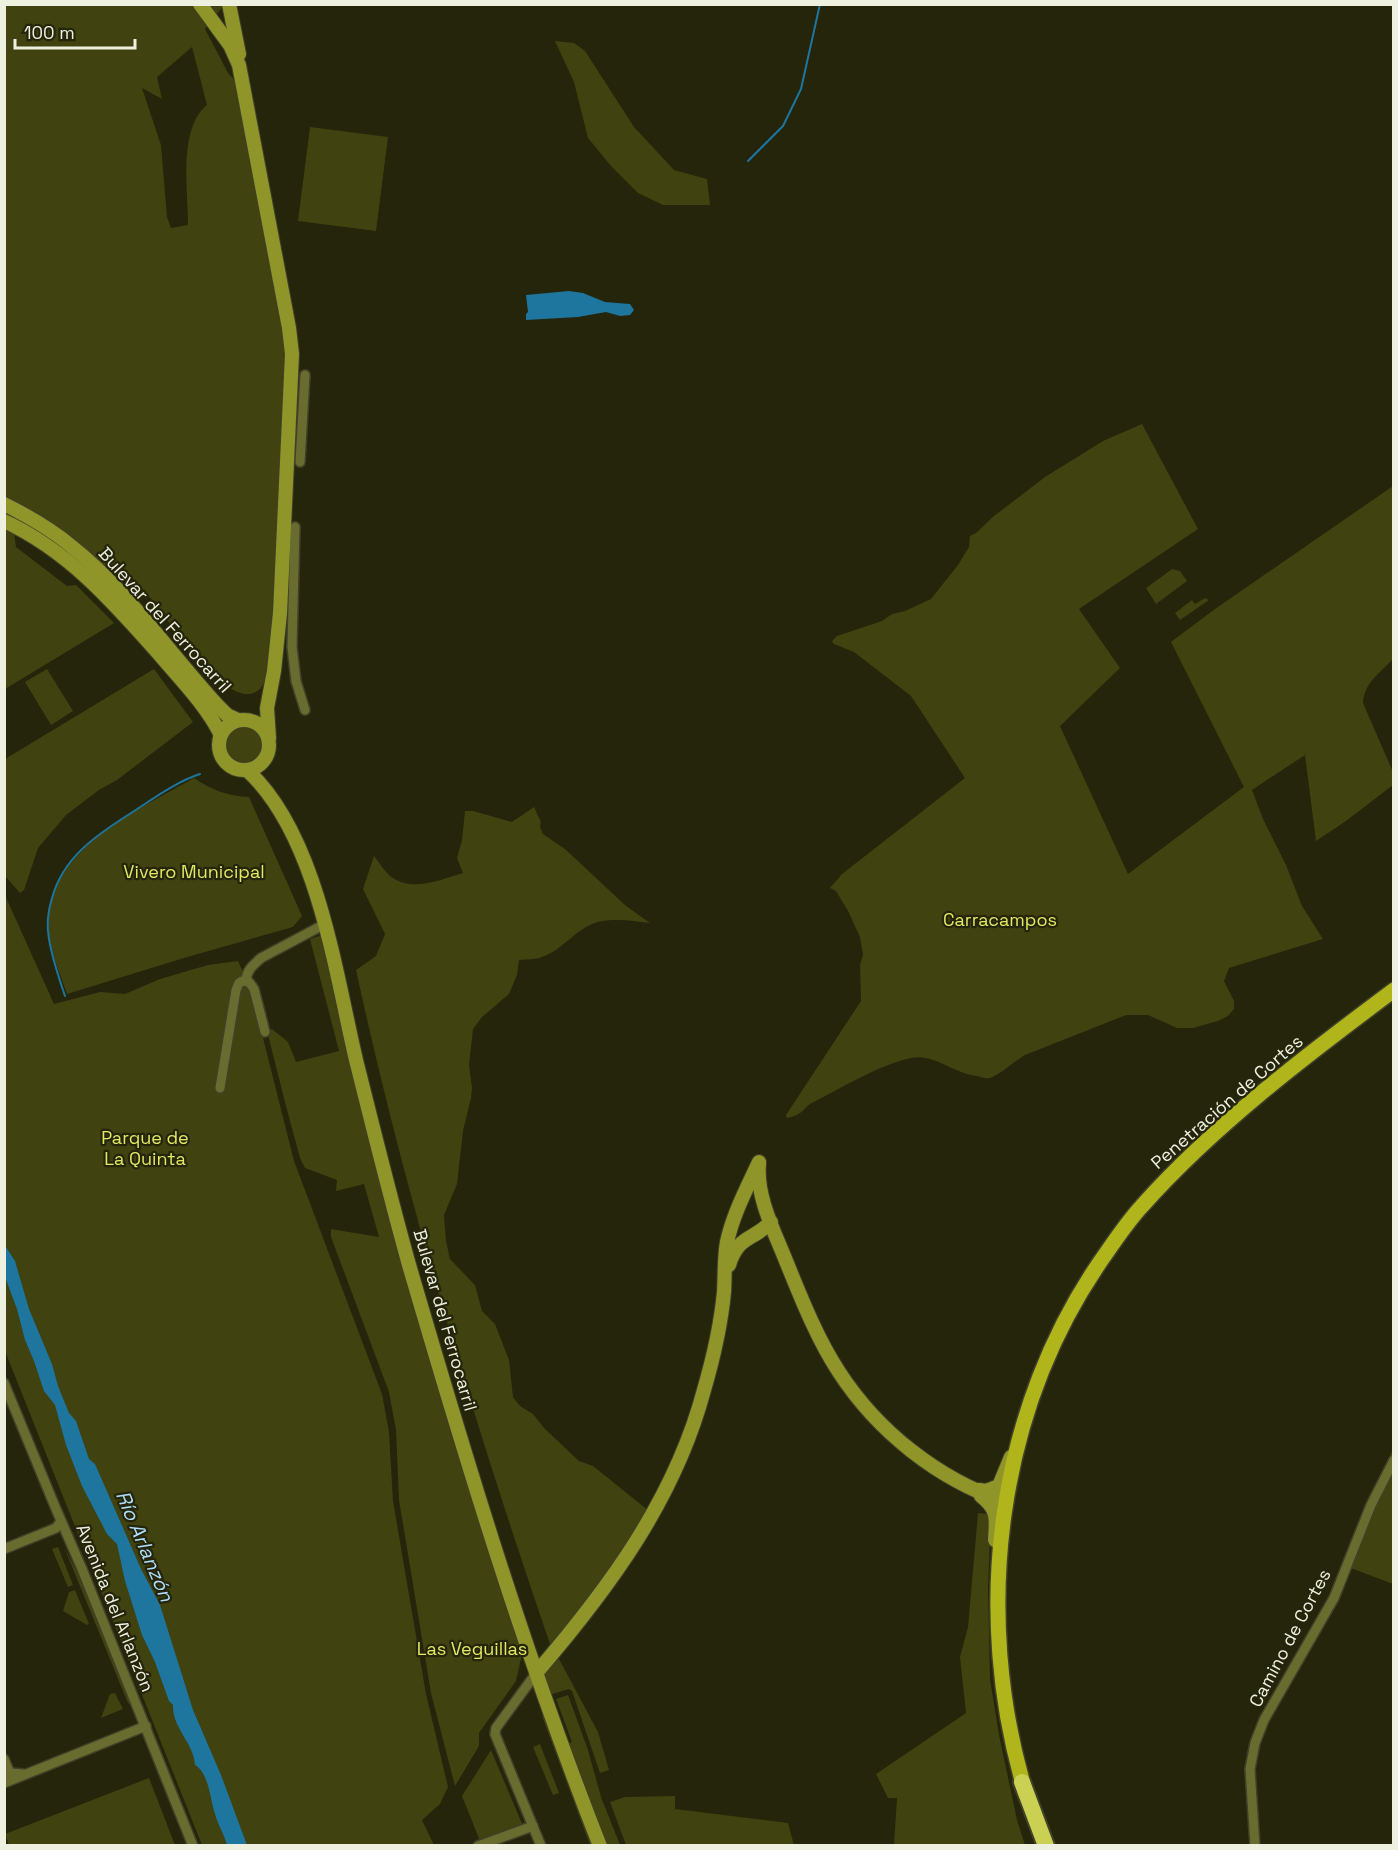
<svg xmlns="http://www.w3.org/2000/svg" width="1398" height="1850" font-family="'Space Grotesk',sans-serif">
  <rect width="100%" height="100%" fill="#24250b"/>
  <g fill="#40420f" fill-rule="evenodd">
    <path d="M4,5h220l-19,24 23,44 10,11 47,252 1,33 -17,298c-4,13 -5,25 -20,27 -28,4 -81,-74 -97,-94 -10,-12 -21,-23 -31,-34l-10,7 -106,-74zM192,47l15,58c-29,23 -19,86 -19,120l-17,3 -4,-11 -6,-72 -19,-57 20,11 -5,-22z"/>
    <path d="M555,41l19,2 11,8 49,76 40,43 33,9 3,26h-47l-25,-12 -27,-27 -23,-28 -14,-56z"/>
    <path d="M310,127l78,10 -12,94 -78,-10z"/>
    <path d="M1142,424l56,105 -119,80 41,59 -60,58 68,148 116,-87 -73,-145 44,-33 178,-123v173c-13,14 -29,24 -30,44l30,69v13l-47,36 -30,20 -11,-86 -53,35 11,29 23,46 16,41 21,33 -94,29 -5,13 10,20v8l-6,7 -10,5 -25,7h-16l-29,-13h-22l-101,40c-12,7 -22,18 -35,23 -4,1 -9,-1 -13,-2 -23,-2 -43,-23 -66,-18 -32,7 -68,29 -97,44 -13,6 -8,12 -27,16l-1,-3 75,-114 -1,-36 3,-10 -3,-18 -12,-26 -12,-20 -6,-3 12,-14 123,-96 -54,-82 -57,-44 -20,-8 -2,-3 5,-5 45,-15 10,-7 13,-3 26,-12 27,-34 11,-18 1,-11 6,-3 18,-17 51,-39 58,-36z"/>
    <path d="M5,528l9,5 2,14 51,39 9,-1 38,38 -109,66z"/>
    <path d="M1172,569l8,2 7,10 -31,23 -10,-16z"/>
    <path d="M1205,598l4,2 -29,20 -5,-7 17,-13 3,4z"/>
    <path d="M47,669l26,42 -22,14 -26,-43z"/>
    <path d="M154,669l39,53 -76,58 -18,10 -33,25 -28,33 -14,42 -4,3 -15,-17v-117z"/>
    <circle cx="244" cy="745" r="20"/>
    <path d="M194,778c18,12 34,18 55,19l53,119 -9,11 -109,31 -117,36c-8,-24 -22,-54 -18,-80 8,-69 91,-105 145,-136z"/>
    <path d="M534,807l7,15 -1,5 3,7 22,15 61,57 24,17c-16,-2 -36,-5 -52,-1 -22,6 -35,28 -56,35 -7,3 -16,2 -23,3l-2,15 -8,19 -27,23 -9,12 -4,36 3,23 -1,10 -8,33 -6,53 -13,31 2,26 4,18 25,26 7,26 13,13 14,36 4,37 7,9 13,8 11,14 35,33 14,5 56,45 -49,73 -49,63c-76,-222 -145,-447 -195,-677l20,-14 9,-22 -22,-45 11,-33c6,7 11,17 19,22 21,14 49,1 70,-5l-6,-15 5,-18 3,-29h8l39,11z"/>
    <path d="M4,893l50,111 46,-12 25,2 35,-15 48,-14 30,-4 13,29 43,171 88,233 7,38 4,69 33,193 22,93 -8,17 -18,16 12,25h-232l-197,-494z"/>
    <path d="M319,936l4,2 50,220 25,89 119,379 5,28 -6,27 -37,52v13l-24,40 -24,-93 -32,-193 -3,-70 -7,-38 -58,-155v-8l48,8 -15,-53 -28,7 1,-11 -32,-12 -5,-10 -14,-52 -19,-75 5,-2 16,13 8,20 43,-11 -29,-112z"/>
    <path d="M1393,1449v135l-50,-19 14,-40z"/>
    <path d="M978,1513l13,1 -3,74 2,91 9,56 18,85 8,25h-131l3,-47h-9l-12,-24 90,-61 -6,-56 8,-30z"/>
    <path d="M58,1547l15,38 -5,2 -16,-38z"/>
    <path d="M64,1547l17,33 50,122v3l-3,-2z"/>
    <path d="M75,1590l14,34 -2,1 -24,-14 6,-19z"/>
    <path d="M559,1659l39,73 11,38 -9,3 -28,-82 -3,-2 -20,6c-5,-18 -8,-25 10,-36z"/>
    <path d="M115,1693l8,16 -22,9 9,-24z"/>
    <path d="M568,1695l20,55 13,47 19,48h-15l-38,-101 5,-2 -16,-43z"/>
    <path d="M542,1716h2l48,129h-2z"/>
    <path d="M540,1744l19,49 -6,2 -20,-48z"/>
    <path d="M491,1750l32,76 -43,15 -18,-45z"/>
    <path d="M149,1778l26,67h-166l-4,-11z"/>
    <path d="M675,1796v13l113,14 6,22h-168l-16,-43 15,-5z"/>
  </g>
  <g fill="#1e759e">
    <path d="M569,291l14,2 22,9 25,2 4,6 -4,5 -10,1 -14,-4 -28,5 -52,3v-6l2,-2 -2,-17z"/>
    <path d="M4,1244l11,17 14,48 23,55 6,22 11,27 7,8 13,38 6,5 46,105 19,36 33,105 28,65 26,70h-20c-3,-11 -9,-20 -12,-31 -5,-15 -6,-41 -20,-49 -1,-22 -23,-37 -22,-60l-4,-4 -14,-39 -13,-27 -17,-54 -8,-37 -10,-10 -25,-48 -16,-41 -11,-40 -11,-14 -10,-30 -9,-21 -8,-31 -12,-32z"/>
  </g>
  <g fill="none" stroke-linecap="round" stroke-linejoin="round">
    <g stroke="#1e759e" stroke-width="2">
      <path d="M748,161l35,-35 18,-37 19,-85"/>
      <path d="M65,996c-6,-18 -13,-38 -16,-57 -3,-15 -1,-28 3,-41 11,-40 43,-62 76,-83 22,-14 47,-33 72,-41"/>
    </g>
    <defs>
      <g id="street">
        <path d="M300,462l5,-87"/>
        <path d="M295,527l-3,120 4,34 9,29"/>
        <path d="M246,981c0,-10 7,-16 15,-23l64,-34"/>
        <path d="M220,1088l16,-98 3,-7 3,-2 7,1 5,7 11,43"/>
        <path d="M4,1383l52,126 26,60 111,277"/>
        <path d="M4,1549l52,-21 5,-7"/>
        <path d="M537,1672l-41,56 -1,6 46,112"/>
        <path d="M4,1759l7,17"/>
        <path d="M4,1775l6,-2 13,1"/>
        <path d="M4,1783l142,-57"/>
        <path d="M478,1846l55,-20"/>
        <path d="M1255,1846l-5,-77 5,-26 9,-23 70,-122 37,-93 23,-45"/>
      </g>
      <g id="secondary">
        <path d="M200,4l30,41 9,20 50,263 3,26 -12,259 -6,58 -7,37 2,30"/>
        <path d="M229,4l10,50"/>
        <path d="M4,504c24,12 47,25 67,42 57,45 98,107 147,160l9,9 11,5"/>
        <path d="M4,521c65,30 110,82 156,134 22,26 46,50 61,80"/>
        <circle cx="244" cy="745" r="25"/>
        <path d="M247,770c70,64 88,201 109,290 17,68 34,137 53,205 57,195 116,391 191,581"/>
        <path d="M759,1164c-3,31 14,65 25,92 16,39 32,81 55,116 39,60 99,107 166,130"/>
        <path d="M729,1265c9,-30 24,-24 42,-43"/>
        <path d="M979,1490l7,1 13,-5 12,-29"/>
        <path d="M981,1496c18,14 15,23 14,44"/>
        <path d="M537,1672c72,-84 138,-173 167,-282 9,-31 17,-66 20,-98 1,-16 0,-33 3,-50 6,-28 20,-54 32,-80"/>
      </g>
      <path id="primary" d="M1026,1794c-55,-181 -30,-387 81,-542 11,-16 22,-32 35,-46 71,-80 166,-152 252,-216"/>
      <path id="highway" d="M1022,1782l24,64"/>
    </defs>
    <use href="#street" stroke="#404129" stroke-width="12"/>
    <use href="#secondary" stroke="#404129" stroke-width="16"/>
    <use href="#primary" stroke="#404129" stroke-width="18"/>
    <use href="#highway" stroke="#404129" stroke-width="20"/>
    <use href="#street" stroke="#696c2f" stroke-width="9"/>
    <use href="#secondary" stroke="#90952a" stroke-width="14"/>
    <use href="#primary" stroke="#afb51b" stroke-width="15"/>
    <use href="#highway" stroke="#cad051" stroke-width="16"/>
  </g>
  <g text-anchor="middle" stroke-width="4.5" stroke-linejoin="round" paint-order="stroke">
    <g font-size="18" fill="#eef0e0" stroke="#24250b">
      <text transform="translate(165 620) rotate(48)" y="6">Bulevar del Ferrocarril</text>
      <text transform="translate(1227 1102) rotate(-41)" y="6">Penetración de Cortes</text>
      <text transform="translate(445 1320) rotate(74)" y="6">Bulevar del Ferrocarril</text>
      <text transform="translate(115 1608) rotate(68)" y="6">Avenida del Arlanzón</text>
      <text transform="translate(1290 1638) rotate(-62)" y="6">Camino de Cortes</text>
    </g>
    <g font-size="18" fill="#e2e963" stroke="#24250b">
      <text x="194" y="878">Vivero Municipal</text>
      <text x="1000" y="926">Carracampos</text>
      <text x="145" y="1144">Parque de<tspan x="145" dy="21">La Quinta</tspan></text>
      <text x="472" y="1655">Las Veguillas</text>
    </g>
    <g font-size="20" font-style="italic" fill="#aeddf9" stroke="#24250b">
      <text transform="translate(145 1546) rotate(67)" y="7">Río Arlanzón</text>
    </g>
  </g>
  <rect width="1398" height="1850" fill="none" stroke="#eef0e0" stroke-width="12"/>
  <path d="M15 39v9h120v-9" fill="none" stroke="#eef0e0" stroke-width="3"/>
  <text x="24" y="39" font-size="18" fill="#eef0e0" stroke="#24250b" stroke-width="4.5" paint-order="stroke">100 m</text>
</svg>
